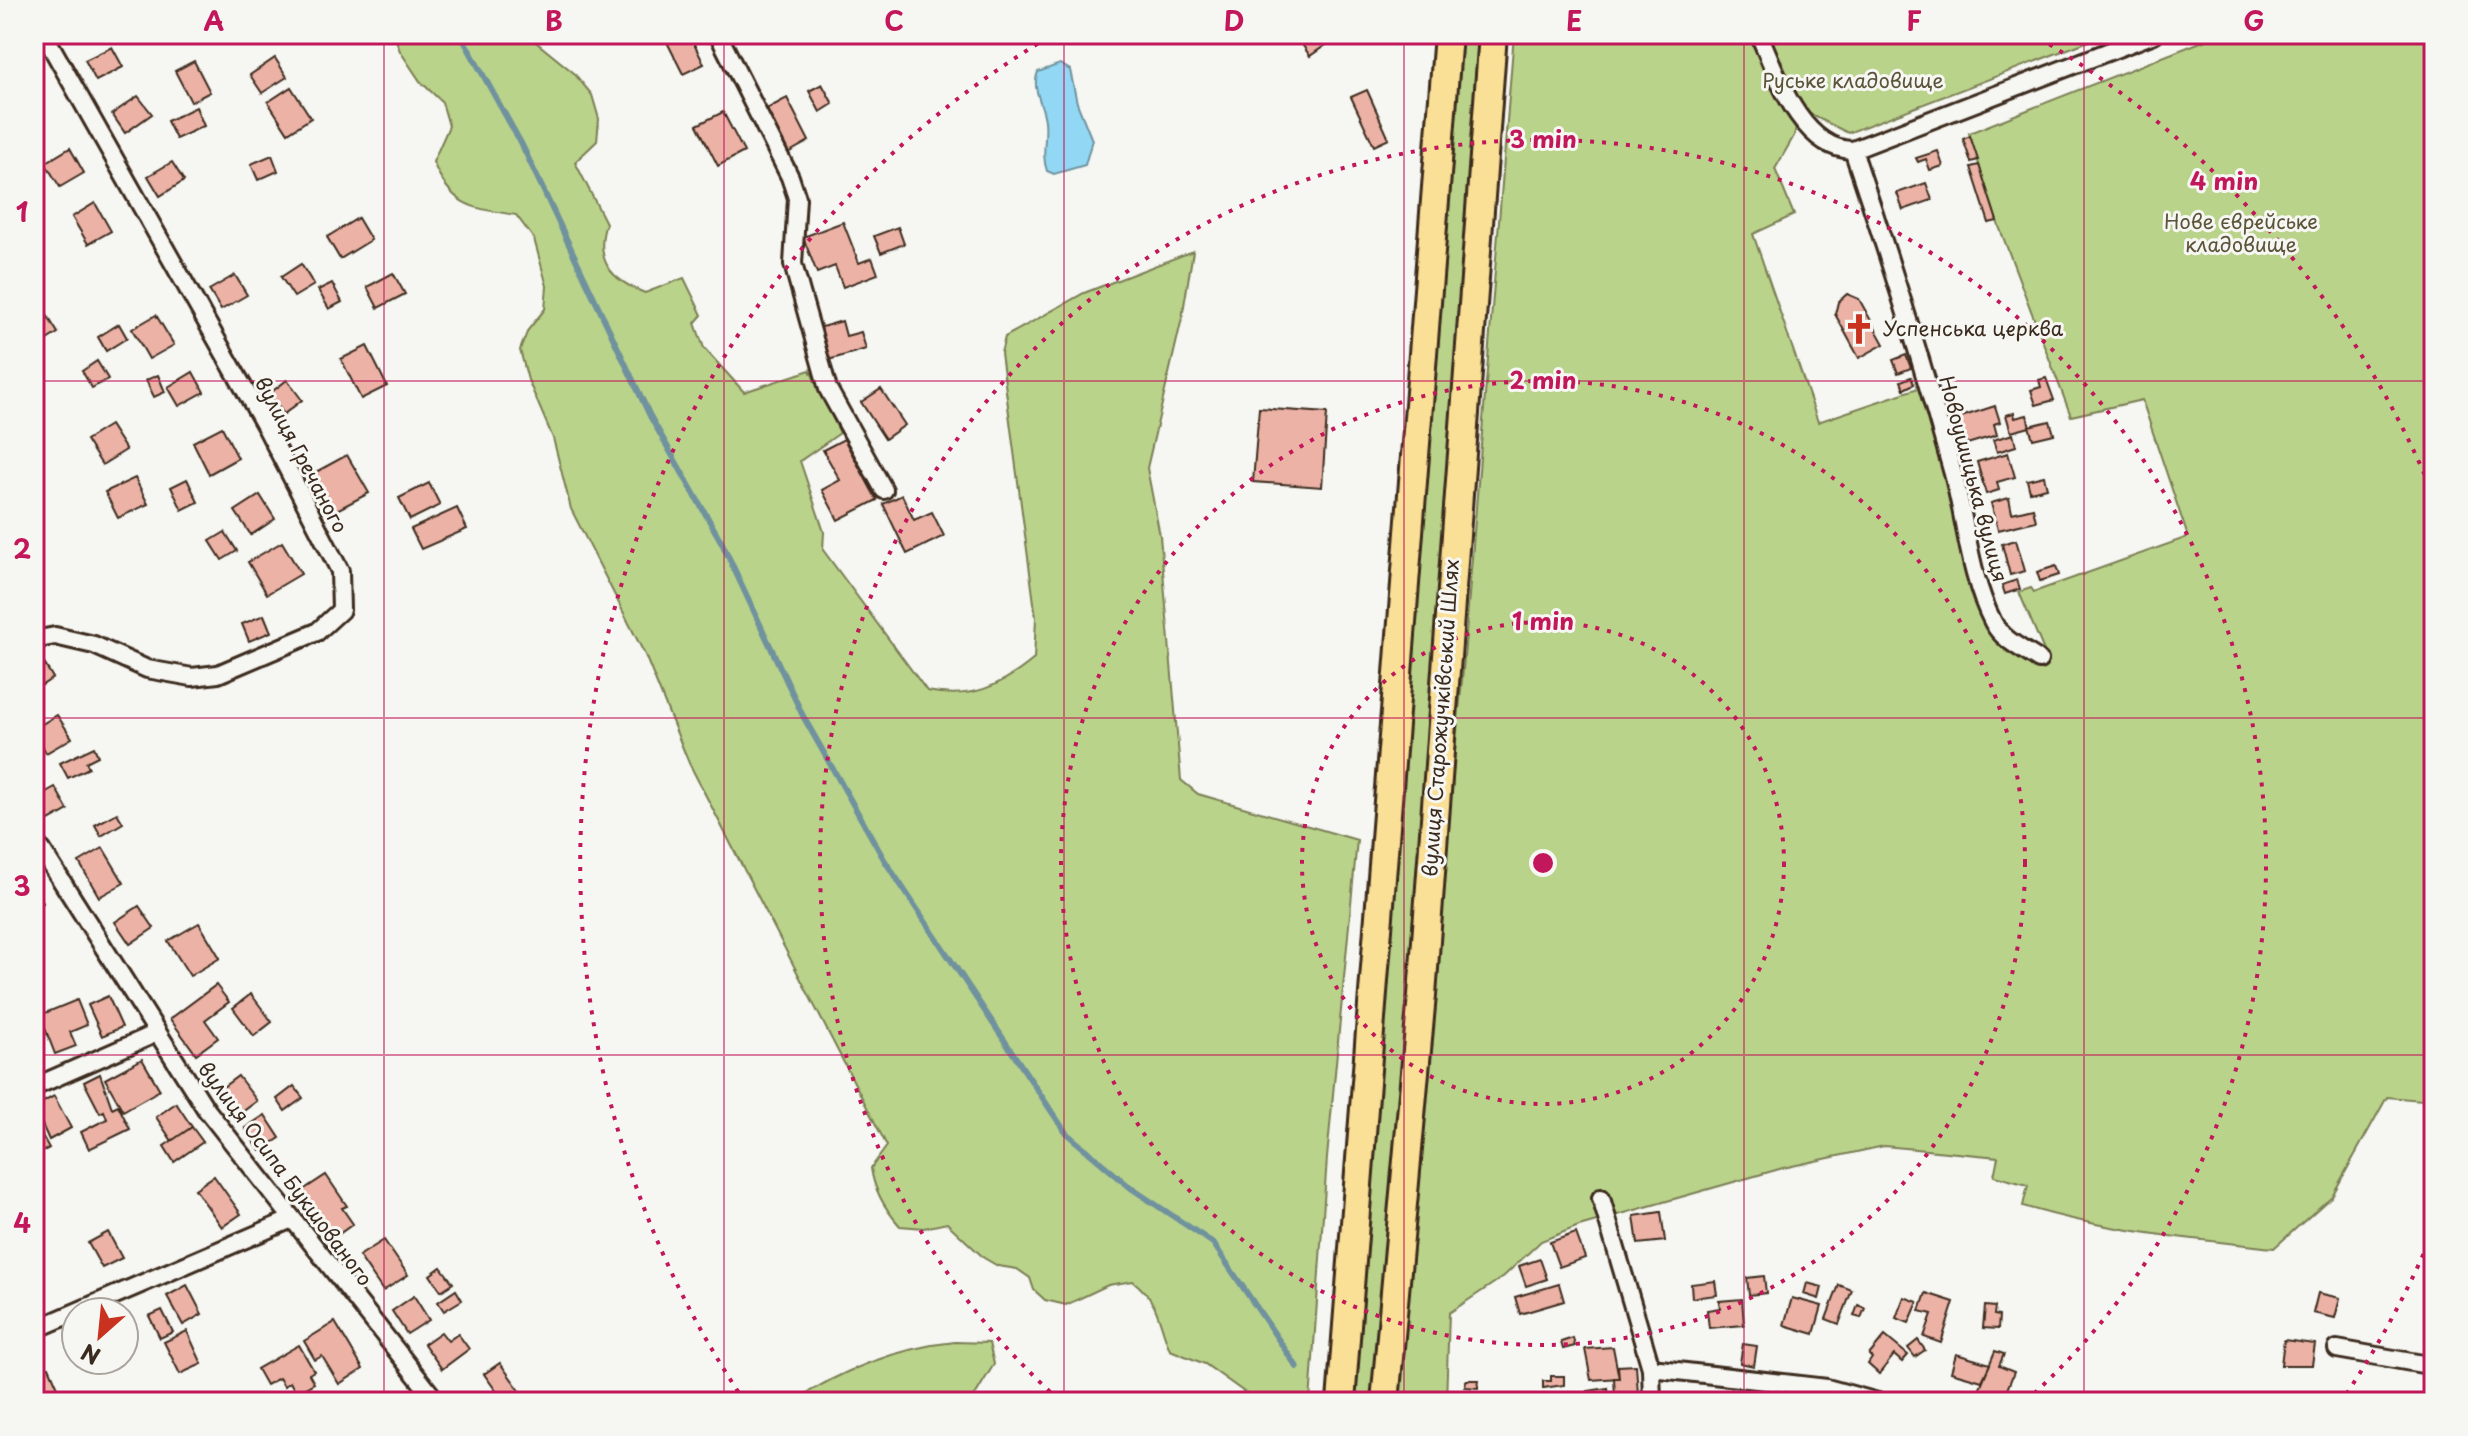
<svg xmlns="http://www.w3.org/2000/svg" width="2468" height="1436" font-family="'Playpen Sans',sans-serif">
  <rect width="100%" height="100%" fill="#f6f6f2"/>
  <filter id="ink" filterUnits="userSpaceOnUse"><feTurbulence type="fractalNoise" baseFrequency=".0125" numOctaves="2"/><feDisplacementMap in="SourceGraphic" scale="16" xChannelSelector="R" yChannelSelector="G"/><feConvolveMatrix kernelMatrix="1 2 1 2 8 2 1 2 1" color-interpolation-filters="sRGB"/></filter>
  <g filter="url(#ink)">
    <g fill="#bad38a" stroke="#7a7e54" stroke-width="2">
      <path d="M394,34h132l48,39 18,22 7,24 -2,22 -22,21 31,61c-12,38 5,57 39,70l39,-15 18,37 -7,8 9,25 40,44 66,-22 30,63 -40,28 24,71 -1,18 104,141c44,9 73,-4 107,-32l2,-41 -35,-265 4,-16 79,-44 109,-42 -11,67 -35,150 13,68 21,244 17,14 159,46 -30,318 -17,244h-52l-53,-38 -35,-14c-13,-30 -9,-46 -37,-69l-25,4 -42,20 -21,-5 -11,-10 -4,-12 -13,-9 -19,-3 -14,-8 -37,-35 -23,5 -24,-2c-15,-17 -26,-35 -29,-58l16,-22 -198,-383 -44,-108 -74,-146 -18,-71 -25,-58 -8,-30 8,-20 17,-21 2,-23 -13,-47 -18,-24c-45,-7 -64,-8 -83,-53l16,-36 -7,-24 -22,-21 -20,-30z"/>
      <path d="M1457,34h24l-104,1368h-23z"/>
      <path d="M1514,34h593l-259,99 -48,-24 -6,27 -19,33 19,46 -41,19 65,188 106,-36 64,239 53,42 6,-9 -28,-66 12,-4 3,4 154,-55 -46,-137 -71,16 -74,-195 -28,-88 252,-99h213v1067l-47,-4 -55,99 -58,52c-85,-9 -169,-17 -251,-42l5,-21 -34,-9 4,-19 -114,-11 -101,22 -204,58 -38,15 -38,36 -54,36 -3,89h-55l72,-732z"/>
      <path d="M955,1342l34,1 5,21 -23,38h-178c46,-31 107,-55 162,-60z"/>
    </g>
    <path fill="#92d8f4" stroke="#6f929e" stroke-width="2" d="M1060,64l10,6 7,33 15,37 -7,25 -31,9 -7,-3c-6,-16 0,-33 -2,-50 -2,-18 -14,-32 -7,-49z"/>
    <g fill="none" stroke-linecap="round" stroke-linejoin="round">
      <path stroke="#6f929e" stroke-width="6" d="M462,37l60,108 128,271 72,127 81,173 82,145 181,272 65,55 82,55 84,124"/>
    </g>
    <g fill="#ecb2a6" stroke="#3b2a1e" stroke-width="2">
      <path d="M679,34h10l15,30 -21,10 -17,-34z"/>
      <path d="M1295,34h34l4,6 -23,16z"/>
      <path d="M112,47l11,20 -27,14 -11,-21z"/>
      <path d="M275,58l12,19 -25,16 -12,-18z"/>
      <path d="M194,61l16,31 -19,10 -16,-31z"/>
      <path d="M822,84l11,20 -13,8 -11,-21z"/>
      <path d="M291,87l20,31 -23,15 -20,-31z"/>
      <path d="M1367,90l22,49 -15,7 -23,-49z"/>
      <path d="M138,96l14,18 -27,19 -13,-19z"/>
      <path d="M787,98l22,43 -23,13 -23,-43z"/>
      <path d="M36,105l9,16 -11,5v-20z"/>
      <path d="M196,107l8,19 -28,13 -9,-18z"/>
      <path d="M723,112l21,40 -26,14 -21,-41z"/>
      <path d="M1970,136l8,24 -7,2 -8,-23z"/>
      <path d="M70,148l14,25 -24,14 -15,-24z"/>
      <path d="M1938,151l5,15 -13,4 -4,-11 -8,3 -2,-4z"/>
      <path d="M272,155l6,16 -20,9 -7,-16z"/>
      <path d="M172,162l12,19 -24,15 -12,-20z"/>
      <path d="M1979,165l18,56 -8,2 -18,-56z"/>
      <path d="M1926,183l6,17 -29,10 -6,-17z"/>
      <path d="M95,203l16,28 -23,13 -16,-27z"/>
      <path d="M358,218l13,22 -31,19 -13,-22z"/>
      <path d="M843,222l16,41 13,-5 6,16 -35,13 -8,-21 -18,7 -14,-36z"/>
      <path d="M898,227l6,17 -23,9 -7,-17z"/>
      <path d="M301,264l13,21 -20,12 -13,-20z"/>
      <path d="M393,273l12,21 -27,14 -11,-21z"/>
      <path d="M235,275l12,20 -26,15 -12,-20z"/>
      <path d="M332,283l10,19 -13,7 -11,-19z"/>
      <path d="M1847,294l12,5 25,45 -25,14 -24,-44 3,-12z"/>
      <path d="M45,312l13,21 -21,13 -3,-27z"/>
      <path d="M156,315l18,30 -25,14 -17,-30z"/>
      <path d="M842,321l4,15 15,-4 5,17 -41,12 -10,-32z"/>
      <path d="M119,324l8,14 -21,13 -8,-14z"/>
      <path d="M367,346l20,40 -26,13 -20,-40z"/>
      <path d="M1906,355l5,13 -13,5 -5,-13z"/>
      <path d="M97,361l11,18 -16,9 -10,-17z"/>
      <path d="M193,372l11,20 -25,14 -11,-19z"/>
      <path d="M158,375l7,17 -11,5 -8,-17z"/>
      <path d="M1911,377l3,7 -10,5 -3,-8z"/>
      <path d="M2046,378l8,22 -18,5 -5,-15 10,-3 -2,-7z"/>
      <path d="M287,380l15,20 -18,14 -15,-20z"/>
      <path d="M881,389l24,36 -20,14 -24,-37z"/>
      <path d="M1995,406l5,16 -6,2 3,11 -30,9 -9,-26z"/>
      <path d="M1259,408l68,5 -5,74 -69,-5z"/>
      <path d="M2014,413l1,5 12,-3 3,12 -19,5 -5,-17z"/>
      <path d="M2050,421l4,13 -21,5 -4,-13z"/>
      <path d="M110,425l16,25 -24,15 -16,-25z"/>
      <path d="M222,427l16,31 -29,16 -16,-32z"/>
      <path d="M2013,434l3,12 -19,6 -4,-12z"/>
      <path d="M844,439l33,61 -39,20 -16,-30 18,-10 -17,-30z"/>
      <path d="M2008,453l7,24 -18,5 2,8 -13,4 -9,-32z"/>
      <path d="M347,455l22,38 -34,18 -21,-38z"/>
      <path d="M2044,476l3,12 -17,4 -3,-12z"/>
      <path d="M135,478l13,26 -30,14 -13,-26z"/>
      <path d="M187,479l11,23 -16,8 -11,-23z"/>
      <path d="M429,483l11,22 -30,15 -11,-22z"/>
      <path d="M260,495l15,24 -24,16 -16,-24z"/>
      <path d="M902,495l12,25 18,-8 12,24 -37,18 -24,-50z"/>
      <path d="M2009,498l3,15 21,-5 3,13 -38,9 -7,-27z"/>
      <path d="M457,508l10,21 -46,20 -10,-20z"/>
      <path d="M225,532l12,19 -15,9 -12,-19z"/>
      <path d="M2016,540l9,31 -15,4 -8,-31z"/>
      <path d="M282,542l19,32 -34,20 -19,-32z"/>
      <path d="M2056,566l3,9 -19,6 -3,-9z"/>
      <path d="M2017,580l3,9 -15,5 -3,-9z"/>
      <path d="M264,615l7,17 -22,9 -7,-17z"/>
      <path d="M39,655l14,23 -14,9 -5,-8v-21z"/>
      <path d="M57,715l15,23 -26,15 -12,-24z"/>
      <path d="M94,747l4,9 -12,6 3,6 -21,10 -8,-15z"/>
      <path d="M55,787l13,23 -23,13 -11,-24z"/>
      <path d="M117,813l6,10 -22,13 -6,-11z"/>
      <path d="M103,848l21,35 -25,14 -20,-35z"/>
      <path d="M34,884l9,19 -9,4z"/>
      <path d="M139,906l15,22 -24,16 -15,-22z"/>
      <path d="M199,923l21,35 -30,18 -22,-35z"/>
      <path d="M216,985l13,17 -24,18 13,18 -22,16 -26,-35z"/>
      <path d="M251,994l21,28 -18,14 -21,-28z"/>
      <path d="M108,996l14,31 -20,9 -14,-31z"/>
      <path d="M77,1000l10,25 -17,7 6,14 -21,8 -15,-39z"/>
      <path d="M142,1059l18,31 -37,21 -18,-32z"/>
      <path d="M100,1074l12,34 6,-3 12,24 -41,20 -8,-17 26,-13 -3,-8 -4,2 -16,-31z"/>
      <path d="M238,1076l19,25 -19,14 -19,-25z"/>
      <path d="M294,1086l9,12 -18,13 -8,-12z"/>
      <path d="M54,1096l17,32 -22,12 -15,-33z"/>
      <path d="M176,1103l16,24 -20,14 -16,-24z"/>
      <path d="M265,1115l15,23 -20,13 -15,-23z"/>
      <path d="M192,1127l11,15 -29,20 -10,-16z"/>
      <path d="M39,1130l10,18 -15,8v-23z"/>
      <path d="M326,1175l21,31 -5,2 11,16 -21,15 -32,-47z"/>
      <path d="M214,1176l27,38 -19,13 -27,-38z"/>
      <path d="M1661,1212l4,29 -27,3 -4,-28z"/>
      <path d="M108,1232l14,26 -20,10 -14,-25z"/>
      <path d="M1576,1233l9,25 -26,9 -9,-25z"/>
      <path d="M384,1240l24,35 -25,16 -24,-35z"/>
      <path d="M1540,1259l7,20 -21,7 -7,-20z"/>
      <path d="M441,1267l12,16 -12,8 -11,-16z"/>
      <path d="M1764,1276l2,17 -17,2 -2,-17z"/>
      <path d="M1715,1281l2,14 -25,3 -1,-14z"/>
      <path d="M1807,1283l15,4 -3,12 -15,-5z"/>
      <path d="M1559,1284l5,17 -44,13 -5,-17z"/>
      <path d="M187,1285l15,29 -19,11 -16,-29z"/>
      <path d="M1839,1285l13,5 -13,34 -13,-5z"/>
      <path d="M456,1290l6,10 -18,11 -6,-9z"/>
      <path d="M1926,1293l28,9 -13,41 -17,-6 8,-23 -12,-3z"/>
      <path d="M2318,1293l22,5 -5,20 -22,-5z"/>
      <path d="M414,1296l15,24 -22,14 -15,-23z"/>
      <path d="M1904,1297l14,5 -9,21 -13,-5z"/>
      <path d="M1792,1298l30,8 -8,28 -30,-9z"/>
      <path d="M1742,1299l2,26 -35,3 -2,-18 13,-2 -1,-7z"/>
      <path d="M1858,1305l7,3 -4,10 -7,-2z"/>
      <path d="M1985,1306l10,1 -1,8 5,1 -1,13 -15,-1z"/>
      <path d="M162,1310l11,22 -13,6 -11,-22z"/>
      <path d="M335,1322l28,47 -24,15 -17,-28 -7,4 -11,-19z"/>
      <path d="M187,1331l15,33 -22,10 -16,-32z"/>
      <path d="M441,1332l7,9 10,-7 11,15 -27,20 -18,-25z"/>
      <path d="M1885,1336l23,19 -6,7 -8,-7 -15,19 -11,-10 4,-6 -3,-3z"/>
      <path d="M1573,1338l2,8 -12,3 -2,-7z"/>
      <path d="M1918,1340l7,10 -10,7 -7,-9z"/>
      <path d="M2284,1340l31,4 -3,21h-31z"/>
      <path d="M1743,1344l14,2 -3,20 -14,-3z"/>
      <path d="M299,1345l15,26 -5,3 5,9 -18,10 -6,-11 -6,4 -5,-8 -13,7 -9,-16z"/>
      <path d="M1613,1347l6,31 -28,2 -6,-31z"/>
      <path d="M34,1351l8,18 7,-2 11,25 -24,10z"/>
      <path d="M1995,1351l9,3 -5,12 15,6 -12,30h-28z"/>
      <path d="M1956,1354l34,10 -8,17 -31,-9z"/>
      <path d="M91,1360h19l-15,8z"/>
      <path d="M500,1363l23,32 -10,7h-9l-20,-28z"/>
      <path d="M1636,1365l2,29 -23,2 -1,-18h5l-1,-12z"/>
      <path d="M1551,1376h13v9l-21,3v-7h8z"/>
      <path d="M1466,1380h13l-1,8 -13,-1z"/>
      <path d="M1608,1388l2,14h-21l-1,-11z"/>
      <path d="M379,1393l7,9h-19z"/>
    </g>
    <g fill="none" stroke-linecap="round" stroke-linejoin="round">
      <defs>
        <g id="minor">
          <path d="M718,34l72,143 7,21 -4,66 35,125 56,101"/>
          <path d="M1759,34c17,39 42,116 94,116l301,-116"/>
          <path d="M1853,150c36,106 69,212 99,320 14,49 17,106 41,152 9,18 30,27 46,38"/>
          <path d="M34,640l21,-4 39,9 53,24 45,8 26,-3 99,-42 24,-22 -1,-39 -73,-142 -223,-395"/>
          <path d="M34,843l8,7 164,259 231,293"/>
          <path d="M34,1087l123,-54"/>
          <path d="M1601,1198l50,170 1,34"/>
          <path d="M34,1330l258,-111"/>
          <path d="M2337,1349l97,17"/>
          <path d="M1651,1368l176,20 51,14"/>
        </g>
        <g id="primary">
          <path d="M1341,1402l107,-1368"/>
          <path d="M1385,1402l37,-407 71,-961"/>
        </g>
      </defs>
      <use href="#minor" stroke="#3b2a1e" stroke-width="22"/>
      <use href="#primary" stroke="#3b2a1e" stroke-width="32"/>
      <use href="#minor" stroke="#f6f6f2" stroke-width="16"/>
      <use href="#primary" stroke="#fadf96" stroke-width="26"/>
    </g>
  </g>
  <path fill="none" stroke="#c2185b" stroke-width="2" stroke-opacity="0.55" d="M384,34v1368M724,34v1368M1064,34v1368M1404,34v1368M1744,34v1368M2084,34v1368M34,381h2400M34,718h2400M34,1055h2400"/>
  <g fill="none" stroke="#c2185b" stroke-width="4" stroke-dasharray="4 8">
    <circle cx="1543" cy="863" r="241"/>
    <circle cx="1543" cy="863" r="482"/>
    <path d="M1059 1400A723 723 0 1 1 2027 1400"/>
    <path d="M2433 1232A963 963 0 0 1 2341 1402M745 1402A963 963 0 0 1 1047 38M2039 38A963 963 0 0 1 2433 494"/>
  </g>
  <defs>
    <symbol id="church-bare" viewBox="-9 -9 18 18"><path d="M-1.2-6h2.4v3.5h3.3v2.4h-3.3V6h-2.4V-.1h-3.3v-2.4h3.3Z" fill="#c8321e" stroke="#f6f6f2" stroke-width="2.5" paint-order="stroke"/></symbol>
  </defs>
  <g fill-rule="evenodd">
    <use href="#church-bare" x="1837" y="307" width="44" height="44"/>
  </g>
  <g text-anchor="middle" stroke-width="6" stroke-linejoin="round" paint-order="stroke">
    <g font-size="20" fill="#5b5439" stroke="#f6f6f2">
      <text x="1853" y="88">Руське кладовище</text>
      <text x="2241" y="229">Нове єврейське<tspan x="2241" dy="23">кладовище</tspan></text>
    </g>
    <g font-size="20" fill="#3b2a1e" stroke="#f6f6f2" text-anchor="start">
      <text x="1883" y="336">Успенська церква</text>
    </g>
    <g font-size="20" fill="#3b2a1e" stroke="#f6f6f2">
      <text transform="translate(301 455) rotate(62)" y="7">вулиця Гречаного</text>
      <text transform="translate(1973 479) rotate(75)" y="7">Новоушицька вулиця</text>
      <text transform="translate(1441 718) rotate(-86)" y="7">вулиця Старожучківський Шлях</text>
      <text transform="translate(285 1174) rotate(53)" y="7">вулиця Осипа Букшованого</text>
    </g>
  </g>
  <circle cx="1543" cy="863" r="12" fill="#c2185b" stroke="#f6f6f2" stroke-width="4"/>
  <g font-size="24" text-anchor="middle" font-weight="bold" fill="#c2185b" stroke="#f6f6f2" stroke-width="6" stroke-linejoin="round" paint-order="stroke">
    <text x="1543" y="148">3 min</text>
    <text x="2224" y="190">4 min</text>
    <text x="1543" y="389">2 min</text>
    <text x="1543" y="630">1 min</text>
  </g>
  <rect width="2468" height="1436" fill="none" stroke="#f6f6f2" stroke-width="88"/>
  <g transform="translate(100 1336) rotate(207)"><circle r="38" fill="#f6f6f2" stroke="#aba49d" stroke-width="2"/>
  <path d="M0-6L14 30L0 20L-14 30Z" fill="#c8321e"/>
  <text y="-12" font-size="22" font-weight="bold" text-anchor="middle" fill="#3b2a1e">N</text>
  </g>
  <rect x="44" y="44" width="2380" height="1348" fill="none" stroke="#c2185b" stroke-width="3"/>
  <g font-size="26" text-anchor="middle" font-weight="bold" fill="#c2185b">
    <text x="214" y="31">A</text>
    <text x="554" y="31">B</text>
    <text x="894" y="31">C</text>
    <text x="1234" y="31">D</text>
    <text x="1574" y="31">E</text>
    <text x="1914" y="31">F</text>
    <text x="2254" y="31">G</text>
    <text x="22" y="222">1</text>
    <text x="22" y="559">2</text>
    <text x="22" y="896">3</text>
    <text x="22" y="1233">4</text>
  </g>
</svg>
